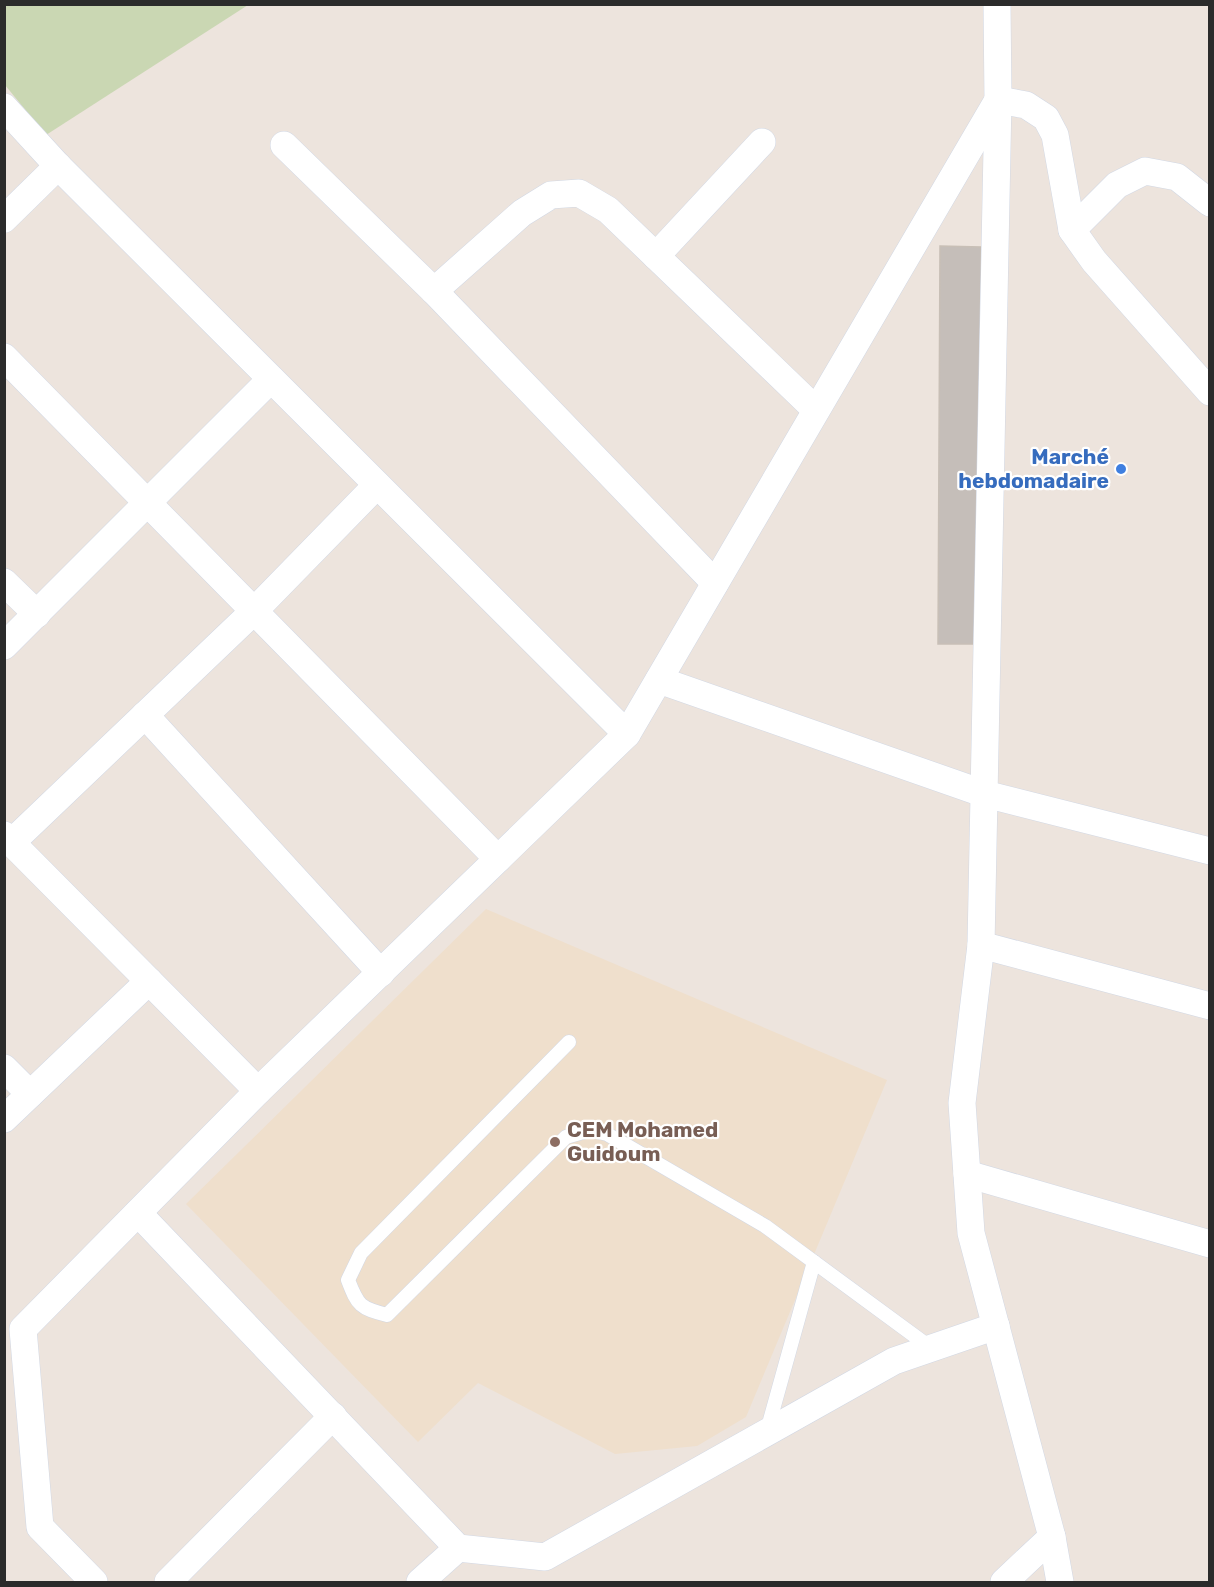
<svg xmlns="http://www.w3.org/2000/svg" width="1214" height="1587" font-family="Rubik,sans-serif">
  <rect width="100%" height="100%" fill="#ede4dd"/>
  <path fill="#efdfcc" d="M486,909l401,171 -141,337 -49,29 -82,8 -137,-71 -60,59 -232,-238z"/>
  <path fill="#cad7b3" d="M4,5h244l-202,130 -41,-50z"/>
  <path fill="#c5beb9" stroke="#c8bfb6" stroke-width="1.5" d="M940,246l41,1 -3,397h-40z"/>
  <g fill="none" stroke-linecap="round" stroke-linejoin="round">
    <defs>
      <g id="service">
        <path d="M569,1042l-208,211 -13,27c10,26 12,28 39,35l179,-178 24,-7 17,4 158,92 166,122"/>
        <path d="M767,1431l47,-169"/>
      </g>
      <g id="minor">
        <path d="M997,4l1,96 -17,845 -19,158 9,130 81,304 8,45"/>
        <path d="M4,107l54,59 569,568"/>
        <path d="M284,145l150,146 281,292"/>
        <path d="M4,219l54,-53"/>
        <path d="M1072,230l45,-45 28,-14 32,6 33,26"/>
        <path d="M656,256l106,-114"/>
        <path d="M434,291l88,-78 29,-18 28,-2 29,17 208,200"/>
        <path d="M4,357l494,502"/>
        <path d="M4,582l33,32"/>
        <path d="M4,646l267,-267"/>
        <path d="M659,680l326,114 225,57"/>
        <path d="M145,715l236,258"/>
        <path d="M4,835l254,256"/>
        <path d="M12,842l242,-231 123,-126"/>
        <path d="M981,945l229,61"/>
        <path d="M4,1068l26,26"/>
        <path d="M4,1119l145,-138"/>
        <path d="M967,1174l243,70"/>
        <path d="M138,1213l320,335 87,9 349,-196 102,-35"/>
        <path d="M94,1582l-54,-55 -17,-198 235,-238 369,-357 371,-634 28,5 20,13 9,17 17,95 22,31 116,131"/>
        <path d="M168,1582l165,-166"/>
        <path d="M420,1582l38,-34"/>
        <path d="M1004,1582l48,-45"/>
      </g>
    </defs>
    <use href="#service" stroke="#d2d8e4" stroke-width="15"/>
    <use href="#minor" stroke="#d2d8e4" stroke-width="28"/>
    <use href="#service" stroke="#fff" stroke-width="14"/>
    <use href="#minor" stroke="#fff" stroke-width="27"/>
  </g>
  <circle fill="#3f7fe0" stroke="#fff" stroke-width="2" cx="1121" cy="469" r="6"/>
  <circle fill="#8d6e63" stroke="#fff" stroke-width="2" cx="555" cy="1142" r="6"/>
  <g text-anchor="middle" stroke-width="4.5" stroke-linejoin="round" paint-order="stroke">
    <g font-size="21" font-weight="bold" fill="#366cbe" stroke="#fff" text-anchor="end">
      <text x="1109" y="464">Marché<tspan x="1109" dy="24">hebdomadaire</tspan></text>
    </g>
    <g font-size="21" font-weight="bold" fill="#785e54" stroke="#fff" text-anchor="start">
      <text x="567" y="1137">CEM Mohamed<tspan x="567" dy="24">Guidoum</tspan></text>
    </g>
  </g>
  <rect width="1214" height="1587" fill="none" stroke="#2b2b2b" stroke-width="12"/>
</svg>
